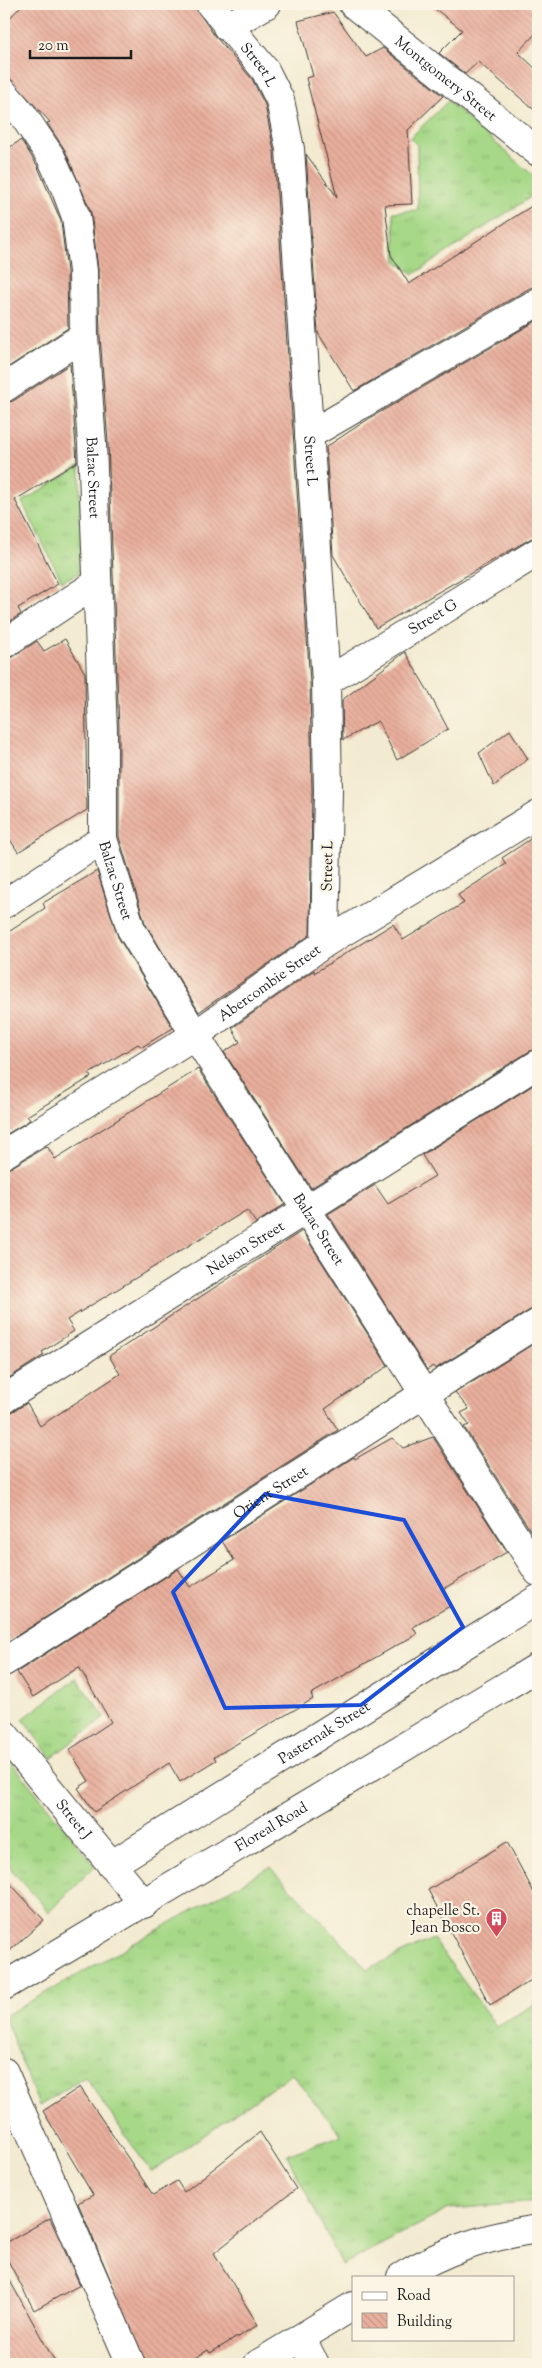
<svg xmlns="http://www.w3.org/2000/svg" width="542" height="2368" font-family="'Sorts Mill Goudy',serif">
  <defs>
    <pattern id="grass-tufts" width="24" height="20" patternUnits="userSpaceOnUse" patternTransform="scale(1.25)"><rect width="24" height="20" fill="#a6d887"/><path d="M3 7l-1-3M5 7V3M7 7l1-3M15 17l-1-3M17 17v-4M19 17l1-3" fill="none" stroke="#8eb974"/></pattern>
    <pattern id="building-back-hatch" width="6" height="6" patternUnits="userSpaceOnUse" patternTransform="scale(1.25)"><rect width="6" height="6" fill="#e9af9d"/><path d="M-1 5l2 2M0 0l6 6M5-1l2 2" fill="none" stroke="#c79687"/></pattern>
  </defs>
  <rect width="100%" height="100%" fill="#fcf5e5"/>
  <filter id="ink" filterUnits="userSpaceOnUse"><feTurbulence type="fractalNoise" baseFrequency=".02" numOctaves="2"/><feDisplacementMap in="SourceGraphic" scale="10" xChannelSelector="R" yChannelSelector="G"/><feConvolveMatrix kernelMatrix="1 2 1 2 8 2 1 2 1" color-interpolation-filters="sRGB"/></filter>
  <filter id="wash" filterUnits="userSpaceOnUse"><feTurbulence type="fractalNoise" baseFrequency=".0096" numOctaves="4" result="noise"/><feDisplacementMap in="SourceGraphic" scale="20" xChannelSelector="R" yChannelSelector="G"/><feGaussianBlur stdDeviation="1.12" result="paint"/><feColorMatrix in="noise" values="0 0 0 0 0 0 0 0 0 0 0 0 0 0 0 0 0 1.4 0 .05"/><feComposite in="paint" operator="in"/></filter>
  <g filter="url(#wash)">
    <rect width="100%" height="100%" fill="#f3ebd1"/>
    <g fill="url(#grass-tufts)" stroke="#617a52">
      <path d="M448,101l90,79v12l-124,82 -18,-13 -3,-49 25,-2 -1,-65 -7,-7z"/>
      <path d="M80,466l1,106 -19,9 -40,-79z"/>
      <path d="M77,1678l28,39 -54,41 -28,-39z"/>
      <path d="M4,1753l91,113 -46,46 -45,-51z"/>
      <path d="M270,1867l97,102 66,-30 63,87 42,-23v199l-89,7 -107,56 -55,-110 54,-20 -49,-61 -141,98 -66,-95 -46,29 -35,-90z"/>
    </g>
    <g id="blocks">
      <g fill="url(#building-back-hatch)">
        <path d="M23,4h170l21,31 38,44 13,26 9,46 36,532 2,108 -2,144 -111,77 -54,-89 -26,-86v-107l-11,-287 -8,-108 -2,-66 -7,-57 -26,-62 -18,-27 3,-1 -46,-50v-48z"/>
        <path d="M429,4h109v27l-20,21 20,19v42l-60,-51 -13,12 -26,-21 23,-23z"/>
        <path d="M333,12l33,45 17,-9 60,48 -35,34 4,74 -27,1 6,50 18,29 129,-82v84l-8,2 -176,103 -36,-58 -12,-179 31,43 -31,-119 7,-2 -15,-55z"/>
        <path d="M21,140l16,25 24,56 6,51 1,56 -64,42v-219z"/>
        <path d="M538,320v216l-8,3 -154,89 -43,-73 -7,-108 44,-29z"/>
        <path d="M70,364l7,98 -62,38 43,84 -40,24 3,6 -17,11v-222l9,-2z"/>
        <path d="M65,639l20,34 2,137 -69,42 -14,-22v-171l9,-2 24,-16 7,10z"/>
        <path d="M405,652l23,39 20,38 -51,31 -19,-39 -35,19 -1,-40z"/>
        <path d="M510,730l18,29 -34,27 -15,-33z"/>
        <path d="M538,834v215l-8,2 -219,137 -87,-136 16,-10 -8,-14 82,-58v3l79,-49 10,16 61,-37 -6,-8 48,-31 -4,-6z"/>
        <path d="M97,871l21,66 55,91 -31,19 -4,-3 -49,30 2,3 -64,39 3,4 -26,16v-201l41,-27 -2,-5z"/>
        <path d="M198,1069l87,135 -29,19 -9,-13 -180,110 7,11 -32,21 2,3 -40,26v-211l8,-3 35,-21 8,13z"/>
        <path d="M538,1082v226l-8,2 -95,59 -2,-3 -6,4 -99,-156 47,-29 13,19 47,-28 -13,-21z"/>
        <path d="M302,1231l86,135 -63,43 13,21 -334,214v-230l8,-2 15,-9 13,23 80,-52 -11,-18z"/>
        <path d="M538,1341v192l-4,3 -70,-109 5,-2 -8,-12 8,-4 -14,-16z"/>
        <path d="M433,1437l74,115 -64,37 7,17 -37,21 4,7 -106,60 2,5 -99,58 2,3 -36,22 -11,-19 -75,49 -16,-24 11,-7 -20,-31 42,-28 -32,-55 -46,30 -16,-25 161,-103 12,18 44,-27 -12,-19 132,-84 1,2 37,-21 11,10z"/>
        <path d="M507,1842l31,58v76l-48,29 -62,-115z"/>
        <path d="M4,1877l40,43 -40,36z"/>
        <path d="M80,2087l73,108 24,-14 7,11 76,-60 36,57 -82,64 44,72 -48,28 -2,-3 -23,14h-39l-68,-161 15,-8 -50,-84z"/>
        <path d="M50,2218l30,67 -46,25 -30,-57v-9z"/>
        <path d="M4,2270l52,94h-52z"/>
      </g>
    </g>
  </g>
  <g filter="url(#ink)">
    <use href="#blocks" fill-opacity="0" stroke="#3c3b37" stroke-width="1"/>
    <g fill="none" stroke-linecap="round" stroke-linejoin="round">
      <defs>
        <g id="minor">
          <path id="s1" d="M210,4l55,66 15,30 10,49 36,533 2,109 -3,152"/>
          <path id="s2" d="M353,4l185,148"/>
          <path d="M227,27l40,-23"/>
          <path id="s3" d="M4,93l19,22 28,42 15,33 10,27 7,54 1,65 8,108 11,287v108l28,90 64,106 343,537"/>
          <path d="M4,388l80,-52"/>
          <path d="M309,435l229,-133"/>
          <path d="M4,644l93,-61"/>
          <path id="s4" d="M326,682l212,-130"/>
          <path d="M4,904l99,-65"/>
          <path id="s5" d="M4,1154l191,-119 130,-92 213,-129"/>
          <path id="s6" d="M4,1399l534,-335"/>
          <path id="s7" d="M4,1662l420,-268 114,-71"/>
          <path id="s8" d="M4,1734l140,170"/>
          <path id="s9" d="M111,1865l427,-266"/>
          <path d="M4,2072l127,292"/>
          <path d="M301,2338l14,26"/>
        </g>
        <g id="secondary">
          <path id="s10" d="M4,1986l534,-319"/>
          <path d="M401,2277c45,-28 85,-40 137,-48"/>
          <path d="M258,2364l95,-58"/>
        </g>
      </defs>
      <use href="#minor" stroke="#3c3b37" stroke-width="30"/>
      <use href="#secondary" stroke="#3c3b37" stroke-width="30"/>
      <use href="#minor" stroke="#fff" stroke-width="28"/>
      <use href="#secondary" stroke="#fff" stroke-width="28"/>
    </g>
  </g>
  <path fill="none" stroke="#1d4ed8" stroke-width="4" stroke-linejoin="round" d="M265,1494l139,26 59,107 -102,78 -136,3 -52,-116z"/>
  <defs>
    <symbol id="building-pin" viewBox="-11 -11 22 30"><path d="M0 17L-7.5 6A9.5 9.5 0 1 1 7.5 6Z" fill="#d1495b" stroke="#fcf5e5"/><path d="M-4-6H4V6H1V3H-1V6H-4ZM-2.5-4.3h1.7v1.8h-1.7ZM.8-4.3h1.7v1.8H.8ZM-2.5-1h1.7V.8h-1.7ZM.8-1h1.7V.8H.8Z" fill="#fff"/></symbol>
  </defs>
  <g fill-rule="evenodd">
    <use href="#building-pin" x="484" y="1906" width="25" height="34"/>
  </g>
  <g text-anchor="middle" stroke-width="4.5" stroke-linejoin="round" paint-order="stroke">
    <g font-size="15" fill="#1c1c1c" stroke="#fcf5e5">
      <text dy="5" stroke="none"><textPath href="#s1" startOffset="78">Street L</textPath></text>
      <text dy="5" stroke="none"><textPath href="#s2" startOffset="119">Montgomery Street</textPath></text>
      <text dy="5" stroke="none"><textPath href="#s1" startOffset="482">Street L</textPath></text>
      <text dy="5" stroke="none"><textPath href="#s3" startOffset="406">Balzac Street</textPath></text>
      <text dy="5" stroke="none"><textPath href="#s4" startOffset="125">Street G</textPath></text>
      <text transform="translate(327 866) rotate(-89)" y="5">Street L</text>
      <text dy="5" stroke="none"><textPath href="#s3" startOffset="811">Balzac Street</textPath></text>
      <text dy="5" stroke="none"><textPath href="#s5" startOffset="316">Abercombie Street</textPath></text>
      <text dy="5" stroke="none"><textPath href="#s3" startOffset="1216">Balzac Street</textPath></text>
      <text dy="5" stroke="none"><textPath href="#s6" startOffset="285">Nelson Street</textPath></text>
      <text dy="5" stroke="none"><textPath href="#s7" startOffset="316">Orient Street</textPath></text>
      <text dy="5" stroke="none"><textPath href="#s9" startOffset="251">Pasternak Street</textPath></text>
      <text dy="5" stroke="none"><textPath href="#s8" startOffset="110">Street J</textPath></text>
      <text dy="5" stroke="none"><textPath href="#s10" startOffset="311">Floreal Road</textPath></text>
    </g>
    <g font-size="15" fill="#1c1c1c" stroke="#fcf5e5" text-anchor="end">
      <text x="480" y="1915">chapelle St.<tspan x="480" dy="17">Jean Bosco</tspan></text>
    </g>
  </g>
  <rect width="542" height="2368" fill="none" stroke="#fcf5e5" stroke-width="20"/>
  <rect x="352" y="2276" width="162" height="65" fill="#fcf5e5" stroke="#a29e95"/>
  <rect x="362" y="2292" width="25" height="8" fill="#ffffff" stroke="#a29e95"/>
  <text x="397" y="2300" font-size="15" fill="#1c1c1c">Road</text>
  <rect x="362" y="2313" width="25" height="15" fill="url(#building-back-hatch)" stroke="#a29e95"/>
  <text x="397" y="2326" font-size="15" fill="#1c1c1c">Building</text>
  <path d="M30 50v8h101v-8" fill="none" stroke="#1c1c1c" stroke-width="2.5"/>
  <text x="38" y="50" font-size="15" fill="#1c1c1c" stroke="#fcf5e5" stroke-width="4" paint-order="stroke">20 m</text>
</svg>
